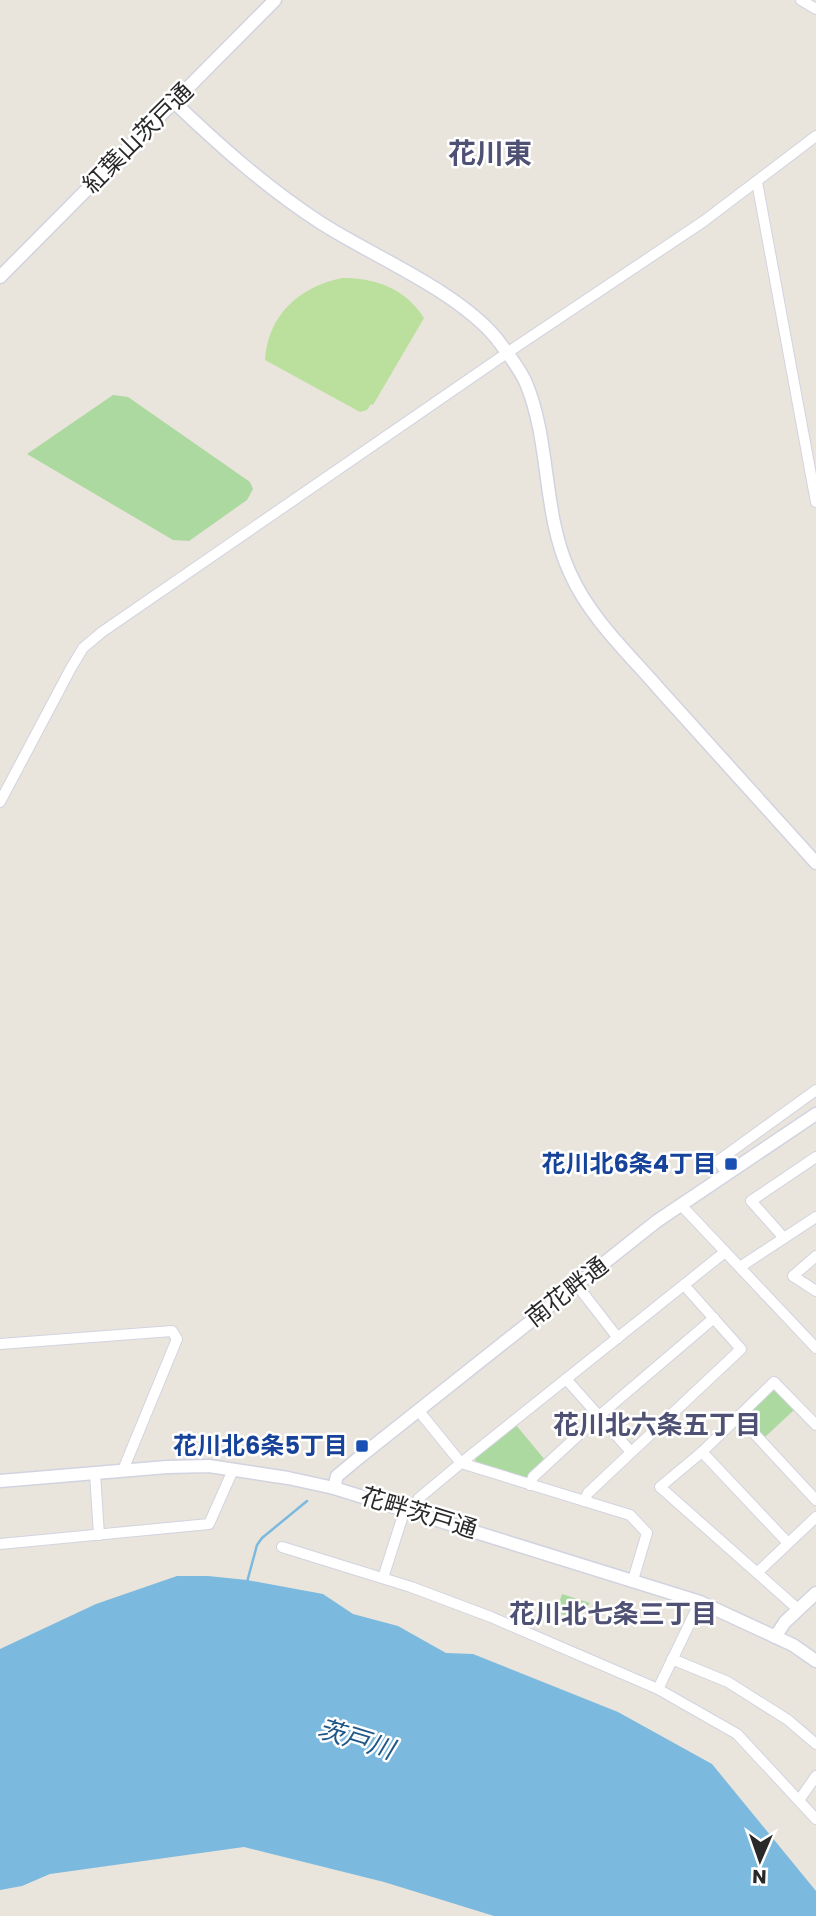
<svg xmlns="http://www.w3.org/2000/svg" width="816" height="1916" font-family="Poppins,'Noto Sans JP',sans-serif">
  <rect width="100%" height="100%" fill="#e9e5dc"/>
  <g fill="#acd99f">
    <path d="M113,395l15,2 122,85 3,7 -6,11 -58,41 -16,-1 -146,-86z"/>
    <path d="M772,1390l3,1 19,19 -29,27 -18,-19v-4z"/>
    <path d="M516,1425l29,35 -20,19 -49,-16 -1,-5z"/>
    <path d="M562,1594l28,9 -12,15 -7,-3 -1,2 -14,-5z"/>
  </g>
  <path fill="#bbdf9c" d="M342,278c33,0 63,10 82,40l-51,87 -2,-1 -4,6 -7,2 -95,-52c3,-45 34,-73 77,-82z"/>
  <path fill="#7cb9df" d="M177,1576h31l39,4 76,14 30,20 45,12 48,27 27,1 145,58 94,52 104,127v25h-322l-110,-34 -140,-35 -194,27 -28,12 -22,4v-241l96,-45z"/>
  <g fill="none" stroke-linecap="round" stroke-linejoin="round">
    <path stroke="#7cb9df" stroke-width="2.5" d="M247,1582l10,-37 5,-7 45,-37"/>
    <defs>
      <g id="minor">
        <path d="M801,0l15,9"/>
        <path d="M757,182l59,320"/>
        <path d="M0,802l71,-134 12,-20 19,-16 405,-279 197,-132 112,-85"/>
        <path d="M727,1174l-9,-13 98,-71"/>
        <path d="M681,1205l135,143"/>
        <path d="M784,1238l-33,-37 65,-44"/>
        <path d="M816,1256l-23,20 23,15"/>
        <path d="M740,1267l76,-50"/>
        <path d="M576,1284l42,54"/>
        <path d="M0,1344l172,-13 5,8 -54,131"/>
        <path d="M566,1379l65,73"/>
        <path d="M418,1410l43,53 169,52 17,18 -14,47"/>
        <path d="M738,1416l78,84"/>
        <path d="M702,1452l86,91"/>
        <path d="M95,1473l4,62"/>
        <path d="M530,1485l3,-8 66,-61 115,-98"/>
        <path d="M584,1501l4,-8 153,-144 -57,-64"/>
        <path d="M411,1511l8,-13 42,-35 264,-211"/>
        <path d="M0,1544l209,-20 24,-54"/>
        <path d="M282,1547l129,40 80,30 167,72 79,45 79,85"/>
        <path d="M758,1572l58,-55"/>
        <path d="M383,1578l22,-69"/>
        <path d="M799,1610l-139,-123 42,-35 72,-70 42,43"/>
        <path d="M672,1659l56,23 60,38 28,24"/>
        <path d="M658,1689l42,-87"/>
        <path d="M800,1799l16,-23"/>
      </g>
      <g id="tertiary">
        <path d="M174,102c46,44 93,86 147,121 53,34 137,68 176,116 10,14 22,28 29,44 25,60 16,130 44,190 20,45 58,80 90,117 52,58 104,115 156,173"/>
        <path d="M0,277l275,-277"/>
        <path d="M334,1488l3,-12 24,-20 296,-235 159,-107"/>
        <path d="M775,1637l10,-15 31,-29"/>
      </g>
      <path id="secondary" d="M0,1481l167,-14 42,-1 79,12 46,10 366,114 93,43 23,16"/>
    </defs>
    <use href="#minor" stroke="#d2d3e0" stroke-width="12"/>
    <use href="#tertiary" stroke="#d2d3e0" stroke-width="15"/>
    <use href="#secondary" stroke="#d2d3e0" stroke-width="15"/>
    <use href="#minor" stroke="#fff" stroke-width="10"/>
    <use href="#tertiary" stroke="#fff" stroke-width="12"/>
    <use href="#secondary" stroke="#fff" stroke-width="12"/>
  </g>
  <g fill="#1a4fb4" stroke="#fff" stroke-width="2.5">
    <rect x="724" y="1157" width="14" height="14" rx="3.5"/>
    <rect x="355" y="1439" width="14" height="14" rx="3.5"/>
  </g>
  <g text-anchor="middle" stroke-width="5" stroke-linejoin="round" paint-order="stroke">
    <g font-size="24" fill="#292929" stroke="#fff">
      <text transform="translate(138 138) rotate(-45)" y="8">紅葉山茨戸通</text>
      <text transform="translate(567 1292) rotate(-38)" y="8">南花畔通</text>
      <text transform="translate(419 1513) rotate(17)" y="8">花畔茨戸通</text>
    </g>
    <g font-size="24" font-weight="bold" fill="#164399" stroke="#fff" text-anchor="end">
      <text x="717" y="1172">花川北6条4丁目</text>
      <text x="348" y="1454">花川北6条5丁目</text>
    </g>
    <g font-size="26" font-weight="bold" fill="#4f5174" stroke="#fff">
      <text x="657" y="1434">花川北六条五丁目</text>
      <text x="613" y="1623">花川北七条三丁目</text>
    </g>
    <g font-size="26" font-style="italic" fill="#1e5788" stroke="#fff">
      <text transform="translate(356 1739) rotate(17)" y="9">茨戸川</text>
    </g>
    <g font-size="28" font-weight="bold" fill="#4f5174" stroke="#fff">
      <text x="490" y="163">花川東</text>
    </g>
  </g>
  <g transform="translate(760 1860) rotate(182)" stroke="#ffffff" stroke-width="5" paint-order="stroke">
  <path d="M0-5L12 26L0 18L-12 26Z" fill="#292929"/>
  <text y="-10" font-size="19" font-weight="bold" text-anchor="middle" fill="#292929">N</text>
  </g>
</svg>
